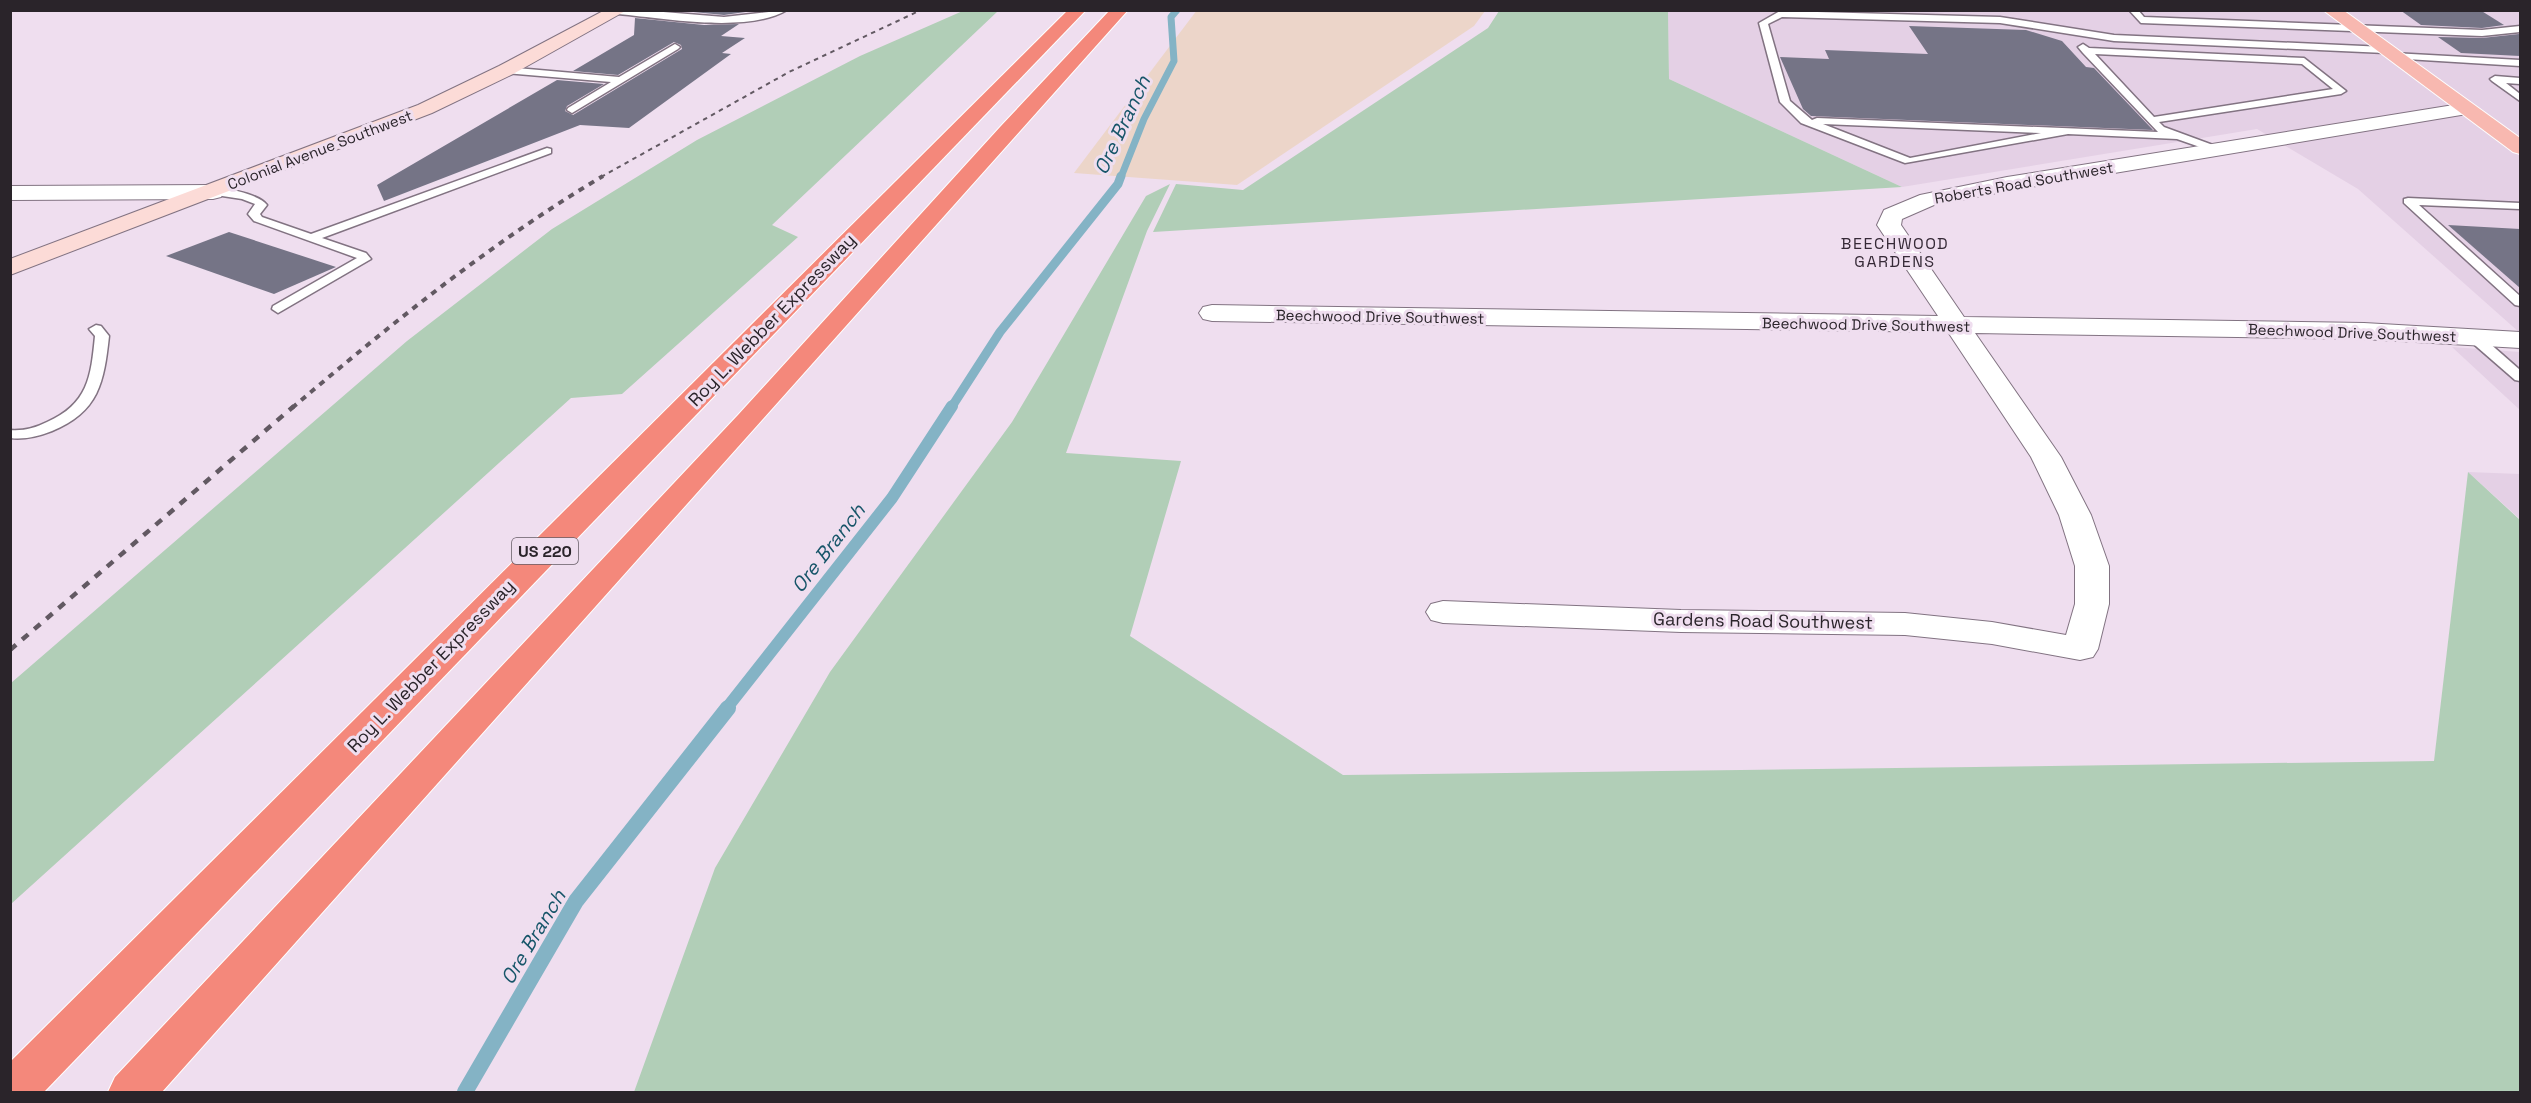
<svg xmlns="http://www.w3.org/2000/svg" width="2531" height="1103" font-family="'Space Grotesk',sans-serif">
  <rect width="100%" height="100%" fill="#efdeef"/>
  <g fill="#e4d0e5">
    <path d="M1668,11h852v322l-162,-144 -101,-60 -355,58 -233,-108z"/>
    <path d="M2452,347l68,5v58z"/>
    <path d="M2468,472l52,2v45z"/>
  </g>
  <path fill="#ecd5c9" d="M1197,10h288v1l-11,15 -237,159 -163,-12z"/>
  <g fill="#b1ceb7">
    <path d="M965,10l33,1 -226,214 26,12 -176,157 -51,4 -560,506v-221l396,-342 145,-112 145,-89 163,-84z"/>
    <path d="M1499,11h169l1,68 233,108 -749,45 23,-48 67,6 245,-162z"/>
    <path d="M1170,184l-23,47 -81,222 115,8 -51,175 213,139 1091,-14 34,-289 52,48v572h-1886l81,-224 115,-196 182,-250 134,-226z"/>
  </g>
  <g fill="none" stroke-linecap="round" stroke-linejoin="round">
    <path stroke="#84b3c5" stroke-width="7" d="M1121,177l23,-58 30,-58 -3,-44 6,-7"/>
    <path stroke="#84b3c5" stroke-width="9" d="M951,408l49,-76 118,-148 3,-8"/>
    <path stroke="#84b3c5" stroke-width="12" d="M726,709l166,-211 60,-92"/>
    <path stroke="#84b3c5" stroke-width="16" d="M465,1092l111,-191 152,-193"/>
  </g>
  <g fill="#757486">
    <path d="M672,10h88l-36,5z"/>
    <path d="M2400,10h80l24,15 -22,3 -61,-3z"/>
    <path d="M635,18l69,7 35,-1 -18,12 24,2 -23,15 9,1 -102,74 -49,-3 -196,76 -7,-16 180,-105 47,4 -37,22 -2,5 8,4 109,-66 -1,-4 -7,-3 -56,33 -45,-4 61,-36z"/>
    <path d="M1909,26l117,4 36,11 24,26 8,1 59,62 -342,-14 -8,-7 -23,-52 49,2 -4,-9 103,4z"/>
    <path d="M2519,34l1,2v20l-59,-3 -23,-16 44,1z"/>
    <path d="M2448,225l72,4v59z"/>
    <path d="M229,232l107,35 -62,27 -108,-38z"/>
  </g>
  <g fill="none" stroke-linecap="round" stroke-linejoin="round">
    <defs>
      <g id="lane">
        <path d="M639,10l85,7 63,-7c-40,24 -124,8 -169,4l-4,-3z"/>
        <path d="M2129,10h9l6,7 338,13 38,-4v6l-38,4 -341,-13z"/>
        <path d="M1780,11l220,6 114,18 271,12 5,3 -5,3 -271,-12 -114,-18 -218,-6 -14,7 22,77 22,19 5,-2 341,14 -75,-79 -5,-6 5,-3 6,4 215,10 42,33 -5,3 -182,28 5,5 57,21v4l-4,1 -40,-14 -109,-5 -163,29 -104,-40 -21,-21 -21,-79zM2095,54l207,10 31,25 -179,28zM1823,124l218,9 -131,25z"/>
        <path d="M675,44l5,3 -2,2 -106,64 -5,-3 1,-2 43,-26 -105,-9 -5,-3 5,-3 113,10z"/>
        <path d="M2393,53l127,7v6l-130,-8 -2,-2z"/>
        <path d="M2495,76l25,2v6l-14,-1 14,11v7l-28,-20 -2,-2z"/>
        <path d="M547,148l4,1v4l-229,85 44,15 5,6 -93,54 -6,-4 1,-3 84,-48 -103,-37 -6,-7 7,-10 -13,-5 -33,-5 -2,-2c11,-8 52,2 60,13l-7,9 2,3 49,17z"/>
        <path d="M2408,198l112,5v6l-101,-4 101,91v10l-5,-1 -111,-102v-4z"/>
        <path d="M96,325l5,1 8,10c-5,46 -10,76 -57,95 -13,5 -27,9 -42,7v-8c14,1 25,-2 37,-8 41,-18 44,-45 48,-86l-6,-7z"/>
        <path d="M2474,333l5,1 41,36v11l-5,-1 -46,-40 -2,-3z"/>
      </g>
      <g id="street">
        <path d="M2466,103l7,2 3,4 -3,4 -466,78 -73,14 -32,14 -1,6 63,92 400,6 156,9v16l-156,-9 -389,-6 86,124 30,58 18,51v38l-11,45 -5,8 -13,3 -88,-16 -87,-9 -224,-3 -238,-9 -12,-3 -5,-8 5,-8 12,-3 238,9 224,3 87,9 74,13 9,-31v-38l-16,-51 -28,-58 -83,-125 -736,-11 -9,-2 -4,-6 4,-6 9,-2 726,11 -61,-91 7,-15 36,-15 87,-18z"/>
        <path d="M213,185l8,2 3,5 -3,5 -8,2 -203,1v-14z"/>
      </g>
      <path id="secondary" d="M605,10h22l-114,64 -81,39 -422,162v-16l408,-154 81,-39z"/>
      <path id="primary" d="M2323,10h20l177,128v16l-7,-2z"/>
      <g id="highway">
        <path d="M1068,10h18l-1042,1082h-34v-30z"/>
        <path d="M1110,10h18l-966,1082h-54l7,-15 623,-662 263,-289z"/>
      </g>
    </defs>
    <use href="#lane" stroke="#827382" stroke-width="3"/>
    <use href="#street" stroke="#827382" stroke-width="2"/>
    <use href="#secondary" stroke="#827382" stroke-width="2"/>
    <use href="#primary" stroke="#fff" stroke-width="2"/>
    <use href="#highway" stroke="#fff" stroke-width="2"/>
    <use href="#lane" fill="#fff" fill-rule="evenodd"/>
    <use href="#street" fill="#fff" fill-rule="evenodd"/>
    <use href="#secondary" fill="#fcdbd7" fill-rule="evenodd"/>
    <use href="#primary" fill="#f8b8b0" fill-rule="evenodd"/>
    <use href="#highway" fill="#f4887b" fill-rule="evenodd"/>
    <path stroke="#625962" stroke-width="2" stroke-dasharray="4.5 4.5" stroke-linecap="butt" d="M601,177l188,-105 132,-62"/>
    <path stroke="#625962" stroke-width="4" stroke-dasharray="6 6" stroke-linecap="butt" d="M292,408c99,-84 200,-166 311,-232"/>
    <path stroke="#625962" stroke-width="4.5" stroke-dasharray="8 8" stroke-linecap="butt" d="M10,650l284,-244"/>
  </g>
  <g text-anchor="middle" stroke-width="6" stroke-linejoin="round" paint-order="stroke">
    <g font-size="15" fill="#2a242a" stroke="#efdeef">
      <text transform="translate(320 150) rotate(-21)" y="5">Colonial Avenue Southwest</text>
      <text transform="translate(2024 183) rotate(-10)" y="5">Roberts Road Southwest</text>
      <text transform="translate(1380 317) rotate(1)" y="5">Beechwood Drive Southwest</text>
      <text transform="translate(1866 325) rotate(1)" y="5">Beechwood Drive Southwest</text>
      <text transform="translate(2352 333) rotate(2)" y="5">Beechwood Drive Southwest</text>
    </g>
    <g font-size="16" letter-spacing="1.5" fill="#362a37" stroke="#efdeef">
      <text x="1895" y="249">BEECHWOOD<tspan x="1895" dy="18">GARDENS</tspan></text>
    </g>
    <rect fill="#efdeef" stroke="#655c65" stroke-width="1.5" x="512" y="538" width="66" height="26" rx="4.5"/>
    <g font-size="16" font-weight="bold" fill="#2a242a">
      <text x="545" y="557">US 220</text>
    </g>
    <g font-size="18" fill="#2a242a" stroke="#efdeef">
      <text transform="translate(772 320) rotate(-46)" y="6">Roy L. Webber Expressway</text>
      <text transform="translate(1763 621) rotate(1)" y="6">Gardens Road Southwest</text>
      <text transform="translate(431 666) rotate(-46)" y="6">Roy L. Webber Expressway</text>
    </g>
    <g font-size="20" font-style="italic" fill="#175569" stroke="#efdeef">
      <text transform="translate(1122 125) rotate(-65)" y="7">Ore Branch</text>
      <text transform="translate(828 548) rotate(-52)" y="7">Ore Branch</text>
      <text transform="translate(533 937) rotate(-59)" y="7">Ore Branch</text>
    </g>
  </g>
  <rect width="2531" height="1103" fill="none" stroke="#2a242a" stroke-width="24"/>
</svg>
